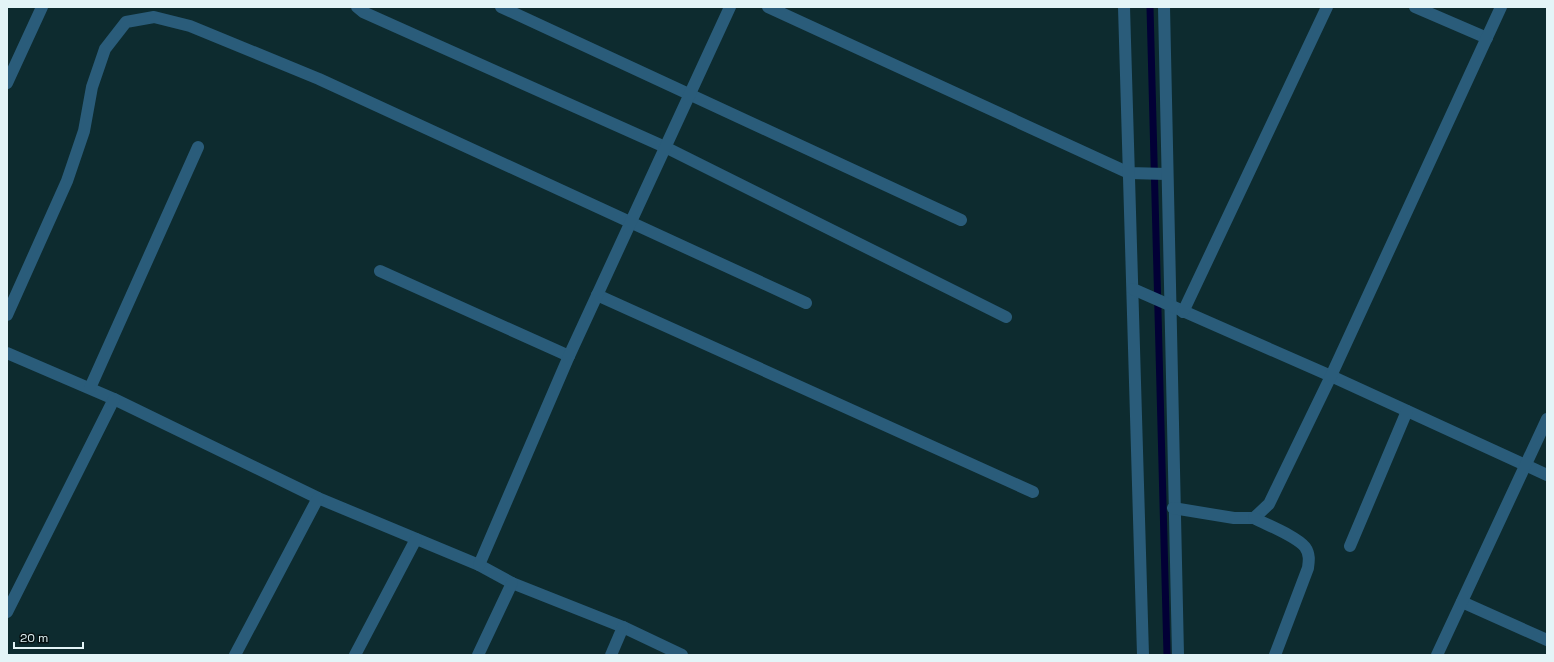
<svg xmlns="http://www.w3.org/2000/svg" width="1554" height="662" font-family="'Space Grotesk',sans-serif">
  <rect width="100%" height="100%" fill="#0d2b2f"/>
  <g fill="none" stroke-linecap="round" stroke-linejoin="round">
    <path stroke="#020036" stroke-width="7" d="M1150,7l17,648"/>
    <g stroke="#2a5c7a" stroke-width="12">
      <path d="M357,7l6,5 302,135 341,170"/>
      <path d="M501,7l460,213"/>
      <path d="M768,7l361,166 38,1"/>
      <path d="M1124,7l19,648"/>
      <path d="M1164,7l14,648"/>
      <path d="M1415,7l72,31"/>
      <path d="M7,83l35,-76"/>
      <path d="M380,271l189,85"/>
      <path d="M1133,289l198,87 216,99"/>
      <path d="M597,295l436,197"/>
      <path d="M1183,312l144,-305"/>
      <path d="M7,315l60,-134 17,-50 8,-44 13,-38 21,-27 28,-5 36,9 129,53 487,224"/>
      <path d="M7,353l107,46 204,99 161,67 33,18 111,44 59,28"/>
      <path d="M90,388l108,-241"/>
      <path d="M1173,508l61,10h20l15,-14 62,-128 170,-369"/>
      <path d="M1254,518c13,7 42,18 51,29 5,7 4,14 3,21l-33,87"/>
      <path d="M1350,546l57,-135"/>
      <path d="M479,565l90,-209 161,-349"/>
      <path d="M1462,602l85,38"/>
      <path d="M7,612l107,-213"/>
      <path d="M235,655l83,-157"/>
      <path d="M355,655l61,-116"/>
      <path d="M478,655l34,-72"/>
      <path d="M611,655l12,-28"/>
      <path d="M1437,655l110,-236"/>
    </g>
  </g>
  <rect width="1554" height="662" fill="none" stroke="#e3f4f7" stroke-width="16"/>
  <path d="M14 642v6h69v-6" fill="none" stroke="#e3f4f7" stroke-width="2"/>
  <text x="20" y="642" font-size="12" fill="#e3f4f7" stroke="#061213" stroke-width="3" paint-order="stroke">20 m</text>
</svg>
